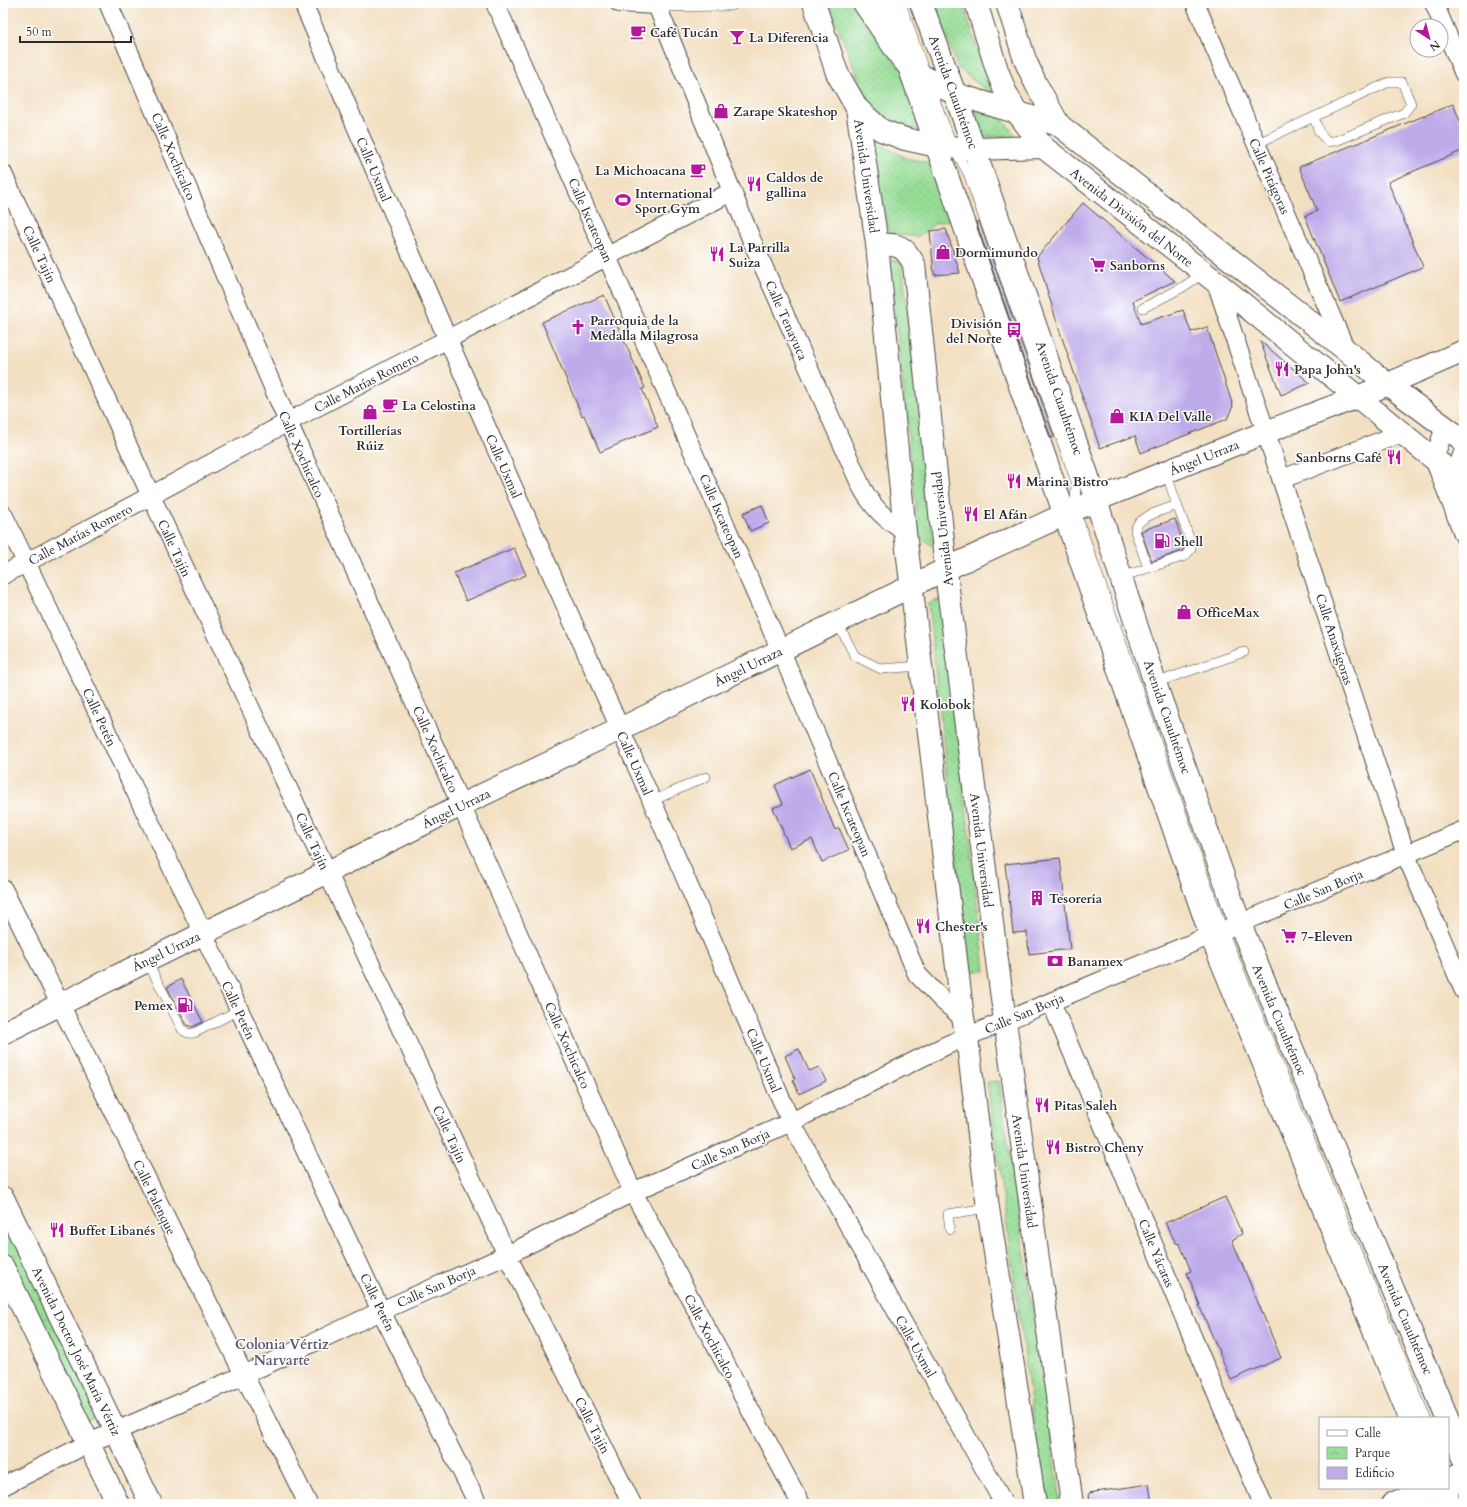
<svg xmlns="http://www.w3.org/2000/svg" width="1467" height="1507" font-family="Cardo,serif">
  <defs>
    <pattern id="grass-dots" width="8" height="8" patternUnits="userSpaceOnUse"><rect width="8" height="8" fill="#97dd96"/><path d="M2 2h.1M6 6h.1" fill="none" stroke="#82be81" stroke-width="1.8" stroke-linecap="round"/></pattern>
    <pattern id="park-crowns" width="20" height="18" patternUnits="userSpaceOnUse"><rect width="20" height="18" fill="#97dd96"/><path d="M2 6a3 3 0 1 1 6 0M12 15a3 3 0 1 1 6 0" fill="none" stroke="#82be81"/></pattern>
  </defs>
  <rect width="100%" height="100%" fill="#fff"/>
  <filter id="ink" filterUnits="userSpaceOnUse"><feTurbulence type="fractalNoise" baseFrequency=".025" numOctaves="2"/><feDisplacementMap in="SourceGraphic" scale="8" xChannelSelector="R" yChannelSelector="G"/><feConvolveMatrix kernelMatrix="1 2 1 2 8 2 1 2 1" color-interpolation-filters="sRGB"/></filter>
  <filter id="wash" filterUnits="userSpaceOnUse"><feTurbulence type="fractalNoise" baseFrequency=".012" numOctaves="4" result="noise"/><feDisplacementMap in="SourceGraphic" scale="16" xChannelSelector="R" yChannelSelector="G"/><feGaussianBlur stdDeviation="0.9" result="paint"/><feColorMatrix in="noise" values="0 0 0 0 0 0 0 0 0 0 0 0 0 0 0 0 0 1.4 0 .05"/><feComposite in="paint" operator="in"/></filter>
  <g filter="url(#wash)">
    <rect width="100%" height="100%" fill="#f3e0c3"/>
    <g fill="url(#grass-dots)" stroke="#618460">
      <path d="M828,3h22l60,78 15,50 -29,-5 -27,-21z"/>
      <path d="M935,3h28l29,92 -35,-28z"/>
      <path d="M971,109l31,10 14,17 -37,1z"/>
      <path d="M868,138l38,20 29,6 18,55 -17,4 -19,14 -28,-4z"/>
      <path d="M889,259l13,4 32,284 -15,-11z"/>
      <path d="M942,598l43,373h-16l-41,-367z"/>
      <path d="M999,1081l62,423h-16l-58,-422z"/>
    </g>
    <path fill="url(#park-crowns)" stroke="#618460" d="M3,1215l98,200 -17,8 -81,-162z"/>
    <g id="blocks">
      <g fill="#bdabea">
        <path d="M1453,104l11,26v20l-76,32 35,85 -83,35 -35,-86 12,-5 -18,-44z"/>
        <path d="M1083,203l92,78 -42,20 8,23 42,-14 8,22 16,-5 26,79 -6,13 -86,34 -6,-17 -35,12 -41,-119 -22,-72z"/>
        <path d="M979,221l75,216 -3,1 -75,-216z"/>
        <path d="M946,229l14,44 -26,2 -4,-44z"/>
        <path d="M604,295l41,93 -3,1 16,38 -58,25 -16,-37 -2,1 -40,-94z"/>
        <path d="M1260,341l50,42 -29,12z"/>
        <path d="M762,505l7,18 -19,8 -7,-18z"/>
        <path d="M1175,519l10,28 -3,4 -30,10 -11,-30z"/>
        <path d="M514,548l12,27 -60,26 -12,-28z"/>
        <path d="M810,769l25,61 4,-2 10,22 -27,12 -10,-23 -22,9 -17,-40 10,-4 -8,-19z"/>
        <path d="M1060,858l10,91 -41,5 -2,-22 -14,1 -8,-69z"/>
        <path d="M181,979l22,43 -11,5 -5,-2 -20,-38z"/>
        <path d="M799,1049l10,22 10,-4 7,14 -27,13 -6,-14 2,-1 -10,-23z"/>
        <path d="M1225,1197l17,37 -10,6 49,118 -50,22 -32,-75h1l-13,-32 4,-2 -11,-27 -4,-1 -11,-20z"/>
        <path d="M1149,1484l3,20h-62l-1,-11z"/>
      </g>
    </g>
  </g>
  <g filter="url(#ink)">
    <use href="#blocks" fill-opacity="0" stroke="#494642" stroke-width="1"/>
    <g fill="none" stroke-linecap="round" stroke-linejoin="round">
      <defs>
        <g id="service">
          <path d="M901,3l26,76 26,68 15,26 108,309 -1,26"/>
          <path d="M1256,144l133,-62h13l9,22 -7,9 -66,27 -10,2 -9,-10 -5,-15"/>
          <path d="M1143,308l40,-21 21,-14"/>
          <path d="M1075,510l148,421 203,487"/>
          <path d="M1148,568l-13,-37c1,-15 30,-21 42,-26"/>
          <path d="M1121,577l64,-21 6,-7v-7l-14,-37 -11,-33"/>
          <path d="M837,622l18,34 26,13 39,-3"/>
          <path d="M1155,683l89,-31"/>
          <path d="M652,801l54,-24"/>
          <path d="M147,961l35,68c4,4 6,5 12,4l45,-23"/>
          <path d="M950,1230l-2,-16 40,-6"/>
          <path d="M1451,1478l4,26"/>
          <path d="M1452,1478l12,15"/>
        </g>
        <path id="pedestrian" d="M656,5l75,-1"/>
        <g id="minor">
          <path d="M108,3l180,419 173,383 172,387 168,312"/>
          <path d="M303,3l145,337 204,461 139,321 213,382"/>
          <path d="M495,3l286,648 136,323 26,27 20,17"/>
          <path d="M619,3l37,2"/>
          <path d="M656,3l96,238 110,247c12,21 22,30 43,44"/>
          <path d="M1195,3l151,347"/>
          <path d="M1434,3l30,71"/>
          <path d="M3,174l148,322 356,759 125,249"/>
          <path d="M1216,282l190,573 58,136"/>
          <path d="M1445,427l-11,32 30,77"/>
          <path d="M1464,450l-9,24 9,22"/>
          <path d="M1282,479l120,-46"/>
          <path d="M3,514l200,419 178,378 97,193"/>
          <path d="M3,575l285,-153 443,-230"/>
          <path d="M3,889l305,615"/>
          <path d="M1051,1002l212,502"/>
          <path d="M3,1486l86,-43 155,-68 137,-64 126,-56 126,-63 158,-70 156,-77 517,-215"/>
        </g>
        <g id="secondary">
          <path d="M814,3l23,70 20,35 24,22 24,9 32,7 37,3 69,-2"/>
          <path d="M864,3l36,53 12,14 43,24 104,31 287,225 41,34 77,57"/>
          <path d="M976,3l21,67 8,21 11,20 27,36 173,135 218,177 30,22"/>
          <path d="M1007,3l18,57 11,24 23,41"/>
          <path d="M857,108l20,136 28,288 58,486 4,19 21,171 47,296"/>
          <path d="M877,244c21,1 26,0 37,20l34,325 57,432 67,483"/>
          <path d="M3,1198l148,306"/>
          <path d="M3,1267l115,237"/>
        </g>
        <g id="primary">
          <path d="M887,3l324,933 199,482"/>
          <path d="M921,3l34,91 141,406 59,183 85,241 207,494"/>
          <path d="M3,1033l144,-72 181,-89 133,-67 159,-76 326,-160 150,-69 170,-68 92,-35 106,-46"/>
          <path d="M1448,1420l16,38"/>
          <path d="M1448,1480l16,-8"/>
          <path d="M1439,1488l6,16"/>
          <path d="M1392,1504l37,-16"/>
        </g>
      </defs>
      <use href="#service" stroke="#494642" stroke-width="10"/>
      <use href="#pedestrian" stroke="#494642" stroke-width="14"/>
      <use href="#minor" stroke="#494642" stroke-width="20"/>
      <use href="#secondary" stroke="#494642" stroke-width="24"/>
      <use href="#primary" stroke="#494642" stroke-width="24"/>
      <use href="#service" stroke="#fff" stroke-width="9"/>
      <use href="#pedestrian" stroke="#fff" stroke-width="13"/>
      <use href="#minor" stroke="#fff" stroke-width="18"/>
      <use href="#secondary" stroke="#fff" stroke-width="22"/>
      <use href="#primary" stroke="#fff" stroke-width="22"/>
    </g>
  </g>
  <defs>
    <symbol id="cafe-bare" viewBox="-9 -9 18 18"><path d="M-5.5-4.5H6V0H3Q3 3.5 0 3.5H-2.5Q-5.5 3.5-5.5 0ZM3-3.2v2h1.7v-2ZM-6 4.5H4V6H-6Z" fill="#b5179e" stroke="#fff" stroke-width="2.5" paint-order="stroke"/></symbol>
    <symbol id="bar-bare" viewBox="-9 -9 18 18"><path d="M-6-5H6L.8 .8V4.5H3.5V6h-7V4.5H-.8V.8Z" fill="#b5179e" stroke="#fff" stroke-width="2.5" paint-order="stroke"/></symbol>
    <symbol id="shop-bare" viewBox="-9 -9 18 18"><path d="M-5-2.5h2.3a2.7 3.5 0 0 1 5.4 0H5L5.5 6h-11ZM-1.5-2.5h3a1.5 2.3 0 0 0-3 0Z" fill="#b5179e" stroke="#fff" stroke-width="2.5" paint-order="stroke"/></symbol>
    <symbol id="restaurant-bare" viewBox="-9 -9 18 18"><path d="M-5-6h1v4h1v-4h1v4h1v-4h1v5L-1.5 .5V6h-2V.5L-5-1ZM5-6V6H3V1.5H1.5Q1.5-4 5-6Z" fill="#b5179e" stroke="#fff" stroke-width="2.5" paint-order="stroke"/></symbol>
    <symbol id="stadium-bare" viewBox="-9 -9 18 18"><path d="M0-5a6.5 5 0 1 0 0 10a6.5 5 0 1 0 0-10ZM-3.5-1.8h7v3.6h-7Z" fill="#b5179e" stroke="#fff" stroke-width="2.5" paint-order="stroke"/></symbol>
    <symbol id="supermarket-bare" viewBox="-9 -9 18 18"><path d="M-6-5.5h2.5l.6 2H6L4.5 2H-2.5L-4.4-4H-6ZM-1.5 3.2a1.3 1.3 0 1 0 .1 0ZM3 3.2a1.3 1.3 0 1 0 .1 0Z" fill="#b5179e" stroke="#fff" stroke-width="2.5" paint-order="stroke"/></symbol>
    <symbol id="church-bare" viewBox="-9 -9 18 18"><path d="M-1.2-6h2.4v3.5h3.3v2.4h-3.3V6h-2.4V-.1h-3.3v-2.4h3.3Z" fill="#b5179e" stroke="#fff" stroke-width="2.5" paint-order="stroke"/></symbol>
    <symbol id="bus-bare" viewBox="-9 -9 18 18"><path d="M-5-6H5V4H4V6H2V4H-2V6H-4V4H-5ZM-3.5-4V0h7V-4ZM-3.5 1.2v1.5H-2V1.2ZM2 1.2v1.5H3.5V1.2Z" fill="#b5179e" stroke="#fff" stroke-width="2.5" paint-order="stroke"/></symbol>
    <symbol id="fuel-bare" viewBox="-9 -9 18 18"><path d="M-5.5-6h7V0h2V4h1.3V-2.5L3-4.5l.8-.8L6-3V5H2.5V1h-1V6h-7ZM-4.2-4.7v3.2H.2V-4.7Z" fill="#b5179e" stroke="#fff" stroke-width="2.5" paint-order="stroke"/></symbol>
    <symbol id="building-bare" viewBox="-9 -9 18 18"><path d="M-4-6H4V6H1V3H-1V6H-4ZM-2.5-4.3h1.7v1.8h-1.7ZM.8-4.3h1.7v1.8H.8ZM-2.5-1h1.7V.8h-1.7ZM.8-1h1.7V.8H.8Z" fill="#b5179e" stroke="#fff" stroke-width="2.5" paint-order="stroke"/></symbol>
    <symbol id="bank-bare" viewBox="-9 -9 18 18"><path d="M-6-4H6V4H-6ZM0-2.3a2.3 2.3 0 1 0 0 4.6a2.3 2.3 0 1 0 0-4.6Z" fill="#b5179e" stroke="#fff" stroke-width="2.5" paint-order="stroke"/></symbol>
  </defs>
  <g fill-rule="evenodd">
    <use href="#cafe-bare" x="627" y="21" width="22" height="22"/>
    <use href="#bar-bare" x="726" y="26" width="22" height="22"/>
    <use href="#shop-bare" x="710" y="100" width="22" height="22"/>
    <use href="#cafe-bare" x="687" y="159" width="22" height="22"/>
    <use href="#restaurant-bare" x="743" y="173" width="22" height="22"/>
    <use href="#stadium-bare" x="612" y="189" width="22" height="22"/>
    <use href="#shop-bare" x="932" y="241" width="22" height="22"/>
    <use href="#restaurant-bare" x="706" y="243" width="22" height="22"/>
    <use href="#supermarket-bare" x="1087" y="254" width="22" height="22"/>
    <use href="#church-bare" x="567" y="316" width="22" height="22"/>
    <use href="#bus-bare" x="1003" y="319" width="22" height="22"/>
    <use href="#restaurant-bare" x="1271" y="358" width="22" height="22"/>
    <use href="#cafe-bare" x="379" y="394" width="22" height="22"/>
    <use href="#shop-bare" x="359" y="401" width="22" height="22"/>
    <use href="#shop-bare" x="1106" y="405" width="22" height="22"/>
    <use href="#restaurant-bare" x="1383" y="446" width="22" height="22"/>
    <use href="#restaurant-bare" x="1003" y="470" width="22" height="22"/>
    <use href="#restaurant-bare" x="960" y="503" width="22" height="22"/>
    <use href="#fuel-bare" x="1151" y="530" width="22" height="22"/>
    <use href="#shop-bare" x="1173" y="601" width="22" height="22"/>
    <use href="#restaurant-bare" x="897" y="693" width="22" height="22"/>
    <use href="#building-bare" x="1026" y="887" width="22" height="22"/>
    <use href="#restaurant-bare" x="912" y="915" width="22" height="22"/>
    <use href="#supermarket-bare" x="1278" y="925" width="22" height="22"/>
    <use href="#bank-bare" x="1044" y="950" width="22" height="22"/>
    <use href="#fuel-bare" x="174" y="994" width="22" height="22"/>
    <use href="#restaurant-bare" x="1031" y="1094" width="22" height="22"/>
    <use href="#restaurant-bare" x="1042" y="1136" width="22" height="22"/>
    <use href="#restaurant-bare" x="46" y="1219" width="22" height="22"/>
  </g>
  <g text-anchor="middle" stroke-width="3" stroke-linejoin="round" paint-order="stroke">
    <g font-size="13" font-weight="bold" fill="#2b2b2b" stroke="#fff" text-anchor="start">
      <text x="650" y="37">Café Tucán</text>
      <text x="749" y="42">La Diferencia</text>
      <text x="733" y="116">Zarape Skateshop</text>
      <text x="686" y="175" text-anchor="end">La Michoacana</text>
      <text x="766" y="182">Caldos de<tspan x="766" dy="15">gallina</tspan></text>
      <text x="635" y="198">International<tspan x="635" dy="15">Sport Gym</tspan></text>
      <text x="729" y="252">La Parrilla<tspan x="729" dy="15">Suiza</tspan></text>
      <text x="955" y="257">Dormimundo</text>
      <text x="1110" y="270">Sanborns</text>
      <text x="590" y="325">Parroquia de la<tspan x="590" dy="15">Medalla Milagrosa</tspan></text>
      <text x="1002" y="328" text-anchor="end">División<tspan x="1002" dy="15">del Norte</tspan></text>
      <text x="1294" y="374">Papa John's</text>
      <text x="402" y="410">La Celostina</text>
      <text x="1129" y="421">KIA Del Valle</text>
      <text x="370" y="435" text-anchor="middle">Tortillerías<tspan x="370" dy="15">Rúiz</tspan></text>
      <text x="1382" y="462" text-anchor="end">Sanborns Café</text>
      <text x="1026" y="486">Marina Bistro</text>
      <text x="983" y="519">El Afán</text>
      <text x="1174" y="546">Shell</text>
      <text x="1196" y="617">OfficeMax</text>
      <text x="920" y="709">Kolobok</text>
      <text x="1049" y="903">Tesorería</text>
      <text x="935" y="931">Chester's</text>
      <text x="1301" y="941">7-Eleven</text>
      <text x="1067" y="966">Banamex</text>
      <text x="173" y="1010" text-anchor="end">Pemex</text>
      <text x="1054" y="1110">Pitas Saleh</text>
      <text x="1065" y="1152">Bistro Cheny</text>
      <text x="69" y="1235">Buffet Libanés</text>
    </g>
    <g font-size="13" fill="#2b2b2b" stroke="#fff">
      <text transform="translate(954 92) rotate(70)" y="5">Avenida Cuauhtémoc</text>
      <text transform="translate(174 156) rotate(67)" y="5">Calle Xochicalco</text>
      <text transform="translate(374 169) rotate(67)" y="5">Calle Uxmal</text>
      <text transform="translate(867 176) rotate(82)" y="5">Avenida Universidad</text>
      <text transform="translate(1270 176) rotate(66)" y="5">Calle Pitágoras</text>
      <text transform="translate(1132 217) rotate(38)" y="5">Avenida División del Norte</text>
      <text transform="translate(591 220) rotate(66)" y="5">Calle Ixcateopan</text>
      <text transform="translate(40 254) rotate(65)" y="5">Calle Tajín</text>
      <text transform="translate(787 320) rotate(66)" y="5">Calle Tenayuca</text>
      <text transform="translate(366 382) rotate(-27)" y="5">Calle Matías Romero</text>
      <text transform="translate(1060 398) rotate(71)" y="5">Avenida Cuauhtémoc</text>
      <text transform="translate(302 454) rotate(66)" y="5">Calle Xochicalco</text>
      <text transform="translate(1204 457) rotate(-22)" y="5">Ángel Urraza</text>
      <text transform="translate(504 466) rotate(66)" y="5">Calle Uxmal</text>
      <text transform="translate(722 516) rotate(66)" y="5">Calle Ixcateopan</text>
      <text transform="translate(942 529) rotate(-96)" y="5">Avenida Universidad</text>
      <text transform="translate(80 534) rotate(-28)" y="5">Calle Matías Romero</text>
      <text transform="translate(175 548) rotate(65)" y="5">Calle Tajín</text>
      <text transform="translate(1335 639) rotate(72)" y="5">Calle Anaxágoras</text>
      <text transform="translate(748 666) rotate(-26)" y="5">Ángel Urraza</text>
      <text transform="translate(100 717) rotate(65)" y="5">Calle Petén</text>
      <text transform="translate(1168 717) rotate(71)" y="5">Avenida Cuauhtémoc</text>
      <text transform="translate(436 749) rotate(66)" y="5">Calle Xochicalco</text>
      <text transform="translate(635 763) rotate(66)" y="5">Calle Uxmal</text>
      <text transform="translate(456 808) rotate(-26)" y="5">Ángel Urraza</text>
      <text transform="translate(850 814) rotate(67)" y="5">Calle Ixcateopan</text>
      <text transform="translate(313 841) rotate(65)" y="5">Calle Tajín</text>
      <text transform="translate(982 850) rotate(83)" y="5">Avenida Universidad</text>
      <text transform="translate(1323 889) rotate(-23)" y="5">Calle San Borja</text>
      <text transform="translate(166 951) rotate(-26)" y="5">Ángel Urraza</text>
      <text transform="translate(239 1010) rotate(65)" y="5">Calle Petén</text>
      <text transform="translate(1024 1013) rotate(-23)" y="5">Calle San Borja</text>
      <text transform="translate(1280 1020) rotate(67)" y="5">Avenida Cuauhtémoc</text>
      <text transform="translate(568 1045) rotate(66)" y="5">Calle Xochicalco</text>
      <text transform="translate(764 1060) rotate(67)" y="5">Calle Uxmal</text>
      <text transform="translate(450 1134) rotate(65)" y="5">Calle Tajín</text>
      <text transform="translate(730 1149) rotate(-24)" y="5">Calle San Borja</text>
      <text transform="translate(1025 1171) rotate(82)" y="5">Avenida Universidad</text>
      <text transform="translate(155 1197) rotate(64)" y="5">Calle Palenque</text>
      <text transform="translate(1157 1253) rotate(67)" y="5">Calle Yácatas</text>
      <text transform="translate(436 1286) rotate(-24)" y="5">Calle San Borja</text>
      <text transform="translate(378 1302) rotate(64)" y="5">Calle Petén</text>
      <text transform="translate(1406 1319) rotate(67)" y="5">Avenida Cuauhtémoc</text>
      <text transform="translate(710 1336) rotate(62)" y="5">Calle Xochicalco</text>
      <text transform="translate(916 1346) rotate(61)" y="5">Calle Uxmal</text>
      <text transform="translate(77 1351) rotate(64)" y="5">Avenida Doctor José María Vértiz</text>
      <text transform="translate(593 1425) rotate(63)" y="5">Calle Tajín</text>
    </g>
    <g font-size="14" font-weight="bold" fill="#5e586e" stroke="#fff">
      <text x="282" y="1349">Colonia Vértiz<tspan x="282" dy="16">Narvarte</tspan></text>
    </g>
  </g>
  <rect width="1467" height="1507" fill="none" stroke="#fff" stroke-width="16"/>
  <rect x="1319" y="1417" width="130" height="72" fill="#ffffff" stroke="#aaaaaa"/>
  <rect x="1327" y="1430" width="20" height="6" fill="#ffffff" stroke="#aaaaaa"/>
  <text x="1355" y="1437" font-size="12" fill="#2b2b2b">Calle</text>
  <rect x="1327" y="1447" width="20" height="12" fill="url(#park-crowns)" stroke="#aaaaaa"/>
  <text x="1355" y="1457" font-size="12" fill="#2b2b2b">Parque</text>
  <rect x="1327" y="1467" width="20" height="12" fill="#bdabea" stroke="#aaaaaa"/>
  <text x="1355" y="1477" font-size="12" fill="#2b2b2b">Edificio</text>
  <g transform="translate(1429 38) rotate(144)"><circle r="19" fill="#ffffff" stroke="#aaaaaa"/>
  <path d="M0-3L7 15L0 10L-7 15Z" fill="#b5179e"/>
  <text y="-6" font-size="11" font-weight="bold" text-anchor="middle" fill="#2b2b2b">N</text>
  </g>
  <path d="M20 36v6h111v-6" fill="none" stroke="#2b2b2b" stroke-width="2"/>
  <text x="26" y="36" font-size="12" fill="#2b2b2b" stroke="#ffffff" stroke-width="3" paint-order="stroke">50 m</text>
</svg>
